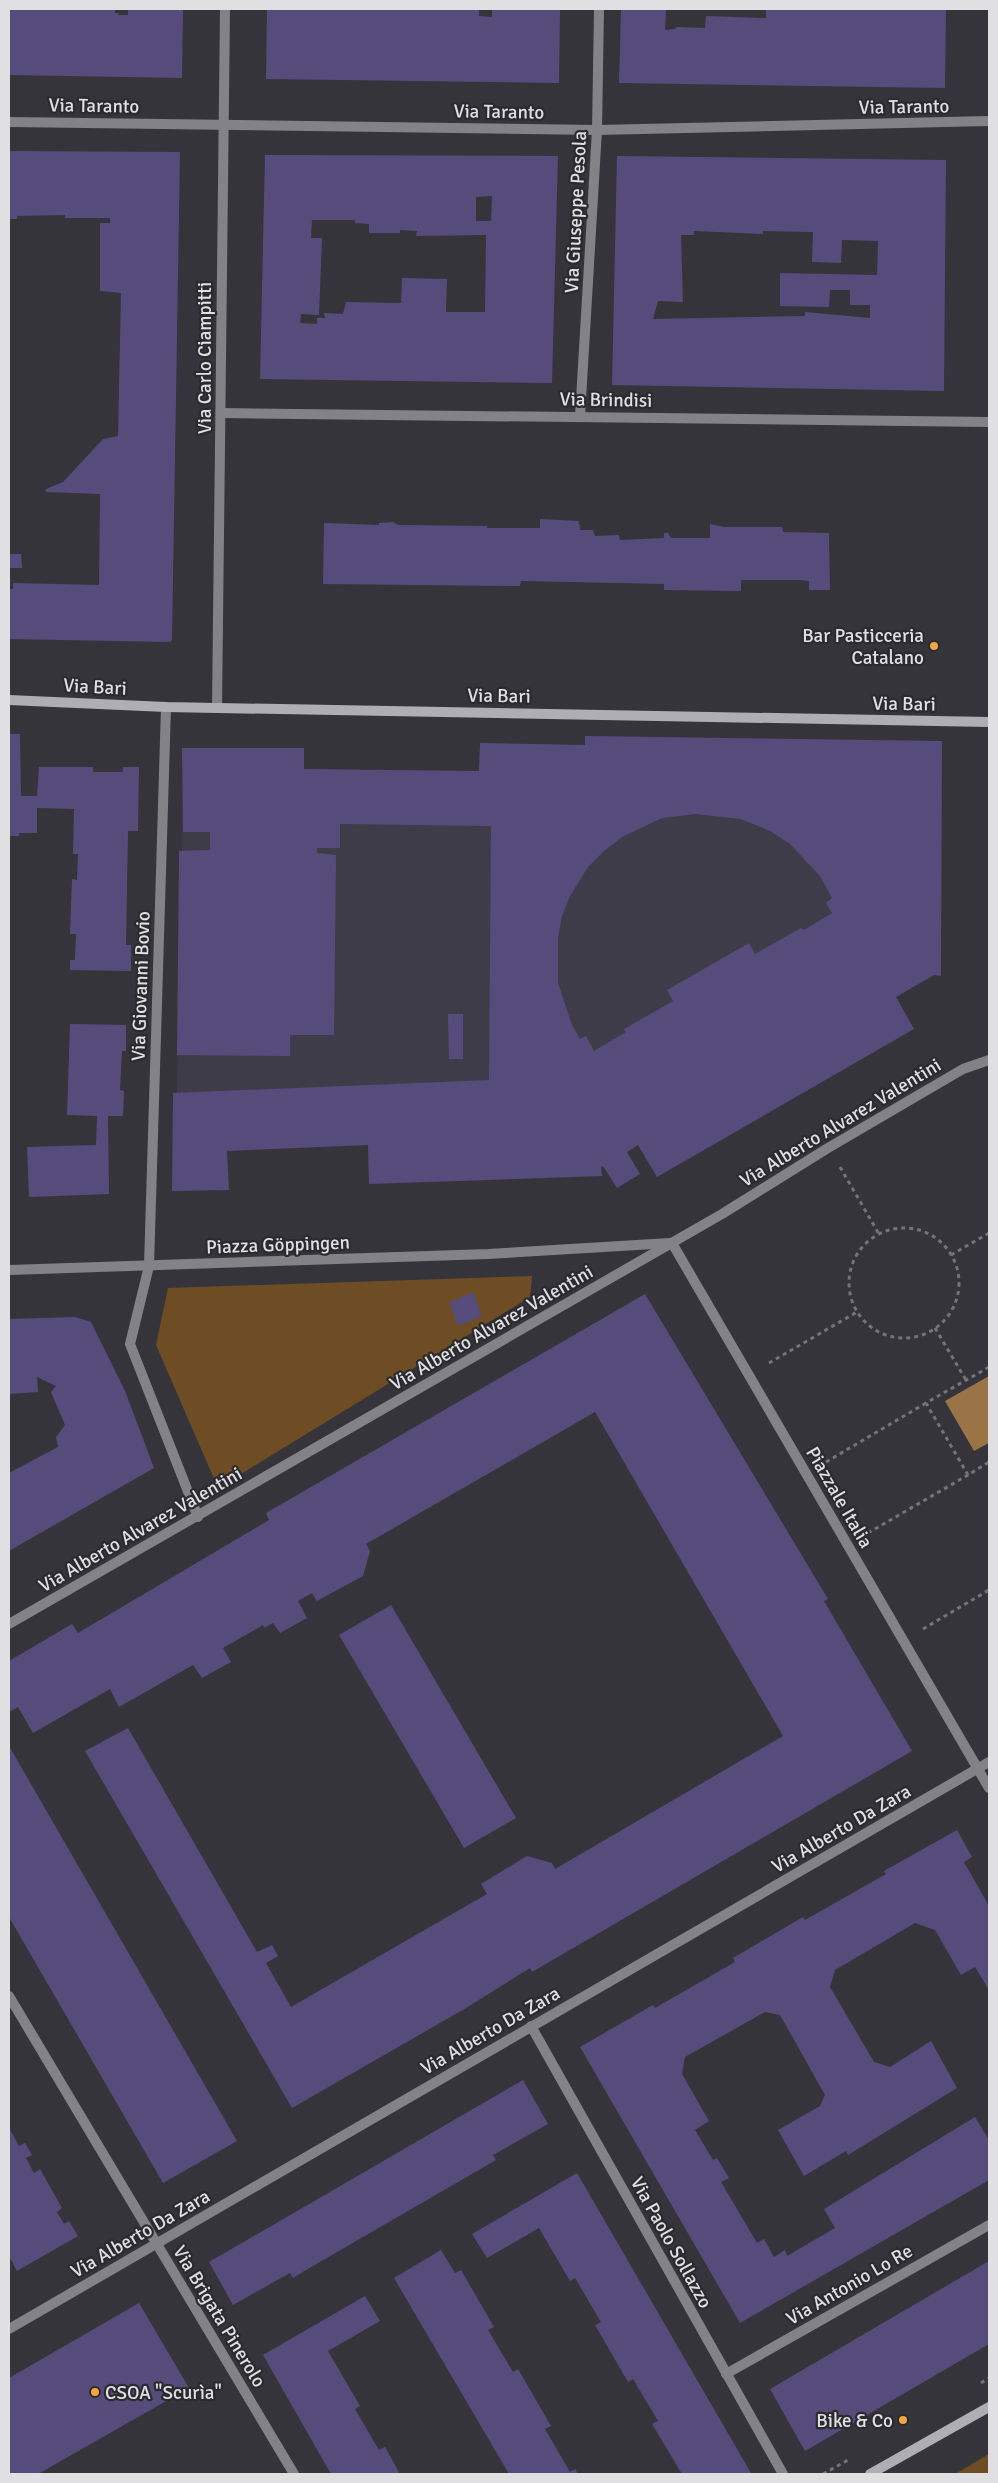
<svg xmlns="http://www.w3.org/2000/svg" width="998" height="2483" font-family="Signika,sans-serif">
  <rect width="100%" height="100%" fill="#35343a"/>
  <path fill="#3e3c48" d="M531,745l406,129 -299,267 -268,1 -147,6 -48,39 9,-438 118,22 227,2z"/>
  <g fill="#6f4d24">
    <path d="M532,1276l-2,21 -312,191 -62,-143 12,-57z"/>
    <path d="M989,2454v20h-34z"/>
  </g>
  <path fill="#9a7447" d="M989,1376v67l-15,8 -29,-50z"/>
  <g fill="#564c7c" fill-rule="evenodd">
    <path d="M9,9h106v4h4l-1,2h10v-6h55l-1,69 -173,-3z"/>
    <path d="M267,9h212v7l13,1v-8h68l-1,74 -293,-4z"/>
    <path d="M621,9h45l-1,21 10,-1 1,-2 29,1 1,-12 60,2v-9h180l-1,79 -326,-5z"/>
    <path d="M9,151l171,1 -8,488 -2,2 -161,-3v-50h4v-6l86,2 1,-91 -54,-2v-3l17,-7 40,-43 15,-3 3,-143 -21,-2v-68h10v-5h-45v-3l-48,1v3h-8z"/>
    <path d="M265,155l293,1 -6,227 -292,-4zM492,196l-1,25h-15v-24zM312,220h43v3l14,1v9h31v-3l17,1 -1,5 70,-1 -1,77h-39l1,-33 -45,-1 -1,25 -55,-1 -3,12 -19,-1 1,5h-8v6l-17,-1 1,-9 18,1 3,-77h-11z"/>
    <path d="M617,156l329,4 -2,231 -332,-6zM694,231l69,3v-3l50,1 -1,30 29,1 1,-23 36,1 -1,34 -97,-2v33l49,1 1,-17h20v15h20v13l-65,-6v4l-152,3 5,-18 25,1 -2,-67h13z"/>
    <path d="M540,519l39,2 1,9h13l2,6 24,-1 1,5 44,-2v-5h4l3,5h39v-14l14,3h58l1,5 46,1 1,57h-21v-9l-10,-1h-58v11l-77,-1v-6l-143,-3 -1,5 -197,-2 1,-61 55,2v-2l14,-1 5,3 89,1v2h53z"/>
    <path d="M9,554h12l1,14h-13z"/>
    <path d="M9,734h11l1,62h16l2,-29h54v5h30v-5h16l-1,64h-10l-2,114h5v26l-61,-1v-10h5l1,-26h-6l2,-55 5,1 1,-26h-5l1,-45 -37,-1v25h-18v3h-10z"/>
    <path d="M585,736l357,5 -1,235 -7,-1 -38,22 18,32 -257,148 -19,-32 -11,7 13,22 -23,14 -14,-22 -2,1 1,9 -233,8 -1,-39 -141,6 2,39 -57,1 1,-98 316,-13 2,-254 -151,-2v24h-23v5l19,2 -2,180h-44v21l-113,-1 2,-204 31,-1v-18h-27l-1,-84h122v21l175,2 1,-28 105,2zM695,814l46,5 29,12 20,13 30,32 12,22 -6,5 6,10 -28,17 -3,-2 -46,26 -6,-11 -82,47 6,11 -49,28 2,3 -32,19 -8,-15 -6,3 -8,-14 -14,-42v-45l4,-22 8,-20 18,-29 16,-16 18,-14 40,-19z"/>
    <path d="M448,1014h15v45h-14z"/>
    <path d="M70,1024l56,1v26h-4l-2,39 4,1 -1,25h-15l1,78 -80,3 -2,-50 69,-2 1,-29 -30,-1z"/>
    <path d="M473,1292l9,24 -24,10 -9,-23z"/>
    <path d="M645,1294l183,305 -4,2 88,150 -380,221 -2,-4 -64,40 -174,100 -207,-357 43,-23 129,224 15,-7 6,11 -12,7 25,44 196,-113 -6,-10 46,-28 25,7 3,6 228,-133 -188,-324 -229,132 4,7 -7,25 -46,25 -5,-8 -14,8 9,17 -27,15 -7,-10 -9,5 -1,-3 -40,23 8,14 -29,16 -9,-13 -74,42 -9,-18 -77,44 -15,-26 -9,5v-51l63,-37 6,9 191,-113 -3,-7z"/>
    <path d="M75,1317l16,5 34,69 29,77 -145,83v-78l49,-26 -2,-10 9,-12 -14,-33 5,-6 -19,-9 1,15 -29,2v-75z"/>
    <path d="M391,1605l125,213 -52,30 -125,-213z"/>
    <path d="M9,1746l228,395 -74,42 -154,-266z"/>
    <path d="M957,1830l15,27 -8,5 25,44v84l-14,-23 -14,8 -26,-45 -20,-7 -80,47 -5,17 44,75 16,5 41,-26 26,47 -109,67 -2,-4 -42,25 -26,-46 42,-24 5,-11 -45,-80 -15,-3 -80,45 -3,17 27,47 -14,9 18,30 4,-2 12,20 -8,4 36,61 7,-4 10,18 11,-7 2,6 48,-28 -11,-19 151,-92 14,23v40l-249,143 -160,-276 73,-42 2,3 80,-46 -2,-4 70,-41 2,3 81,-46 -2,-3z"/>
    <path d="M523,2080l25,44 -55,31 3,5 -190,110 -13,8 -3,-5 -2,1 -55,31 -24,-43z"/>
    <path d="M9,2128l10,18 6,-3 7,12 -6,3 8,15 6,-4 22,39 -5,4 7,12 5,-3 9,15 -61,35 -8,-15z"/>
    <path d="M577,2173l174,300 -3,1h-66l-30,-50 6,-3 -25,-42 -5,3 -33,-57 6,-3 -26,-44 -5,3 -31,-53 -52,30 -15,-24z"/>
    <path d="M441,2250l14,23 6,-3 33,57 -6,3 25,42 5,-3 33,57 -6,3 25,43 5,-3 3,5h-69l-115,-196z"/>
    <path d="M989,2261v83l-184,107 -35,-62z"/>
    <path d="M365,2296l15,25 -52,30 32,55 -5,3 24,41 6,-3 15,27h-69l-68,-119z"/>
    <path d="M139,2303l50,85 -151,86h-29v-96z"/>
  </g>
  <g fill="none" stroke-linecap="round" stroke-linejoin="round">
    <g stroke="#747378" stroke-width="3" stroke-dasharray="4 4" stroke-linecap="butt">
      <path d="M840,1167l39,67"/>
      <circle cx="904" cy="1283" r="55"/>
      <path d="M951,1255l38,-22"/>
      <path d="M935,1328l31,52"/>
      <path d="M769,1363l88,-51"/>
      <path d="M989,1367l-63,36 42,72 21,-13"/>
      <path d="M826,1462l100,-59"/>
      <path d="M868,1533l100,-58"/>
      <path d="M923,1629l66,-39"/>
      <path d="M981,2383l8,-5"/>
      <path d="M823,2474l27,-15"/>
    </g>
    <g stroke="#838286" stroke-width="10">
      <path d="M9,122l588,8 392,-9"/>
      <path d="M222,413l767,9"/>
      <path d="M580,416l17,-286 2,-121"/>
      <path d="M166,707l-17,559 -19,78 68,173"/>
      <path d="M217,708l8,-699"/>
      <path d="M672,1243l317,545"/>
      <path d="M9,1270l479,-16 182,-11"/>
      <path d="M9,1624l713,-410 106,-66 135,-79 26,-9"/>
      <path d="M9,1996l285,478"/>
      <path d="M531,2026l252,448"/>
      <path d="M9,2329l980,-567"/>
      <path d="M726,2374l263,-149"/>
    </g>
    <g stroke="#afaeb3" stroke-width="10">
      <path d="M9,700l157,7 823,15"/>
      <path d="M870,2474l119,-67"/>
    </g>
  </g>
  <g fill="#f2a541" stroke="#2b2a2f" stroke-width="2">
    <circle cx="934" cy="646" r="5"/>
    <circle cx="95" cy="2392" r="5"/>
    <circle cx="903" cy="2420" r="5"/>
  </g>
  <g text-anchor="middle" stroke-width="4.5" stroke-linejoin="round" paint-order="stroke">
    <g font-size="19" fill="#e0e0e3" stroke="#2b2a2f">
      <text transform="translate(94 105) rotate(1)" y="7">Via Taranto</text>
      <text transform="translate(904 106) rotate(-1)" y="7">Via Taranto</text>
      <text transform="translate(499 111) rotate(1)" y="7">Via Taranto</text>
      <text transform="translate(575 212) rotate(-87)" y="7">Via Giuseppe Pesola</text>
      <text transform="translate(204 358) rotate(-90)" y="7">Via Carlo Ciampitti</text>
      <text transform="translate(606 399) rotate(1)" y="7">Via Brindisi</text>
      <text transform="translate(95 686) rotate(3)" y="7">Via Bari</text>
      <text transform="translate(499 695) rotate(1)" y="7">Via Bari</text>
      <text transform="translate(904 703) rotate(1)" y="7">Via Bari</text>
      <text transform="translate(140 986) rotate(-88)" y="7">Via Giovanni Bovio</text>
      <text transform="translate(840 1122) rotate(-31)" y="7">Via Alberto Alvarez Valentini</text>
      <text transform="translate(278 1244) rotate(-2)" y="7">Piazza Göppingen</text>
      <text transform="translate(491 1327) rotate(-30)" y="7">Via Alberto Alvarez Valentini</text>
      <text transform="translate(840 1497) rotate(60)" y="7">Piazzale Italia</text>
      <text transform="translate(140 1529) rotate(-30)" y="7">Via Alberto Alvarez Valentini</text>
      <text transform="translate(841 1828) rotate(-30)" y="7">Via Alberto Da Zara</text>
      <text transform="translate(490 2030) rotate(-30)" y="7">Via Alberto Da Zara</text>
      <text transform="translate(140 2233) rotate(-30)" y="7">Via Alberto Da Zara</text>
      <text transform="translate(672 2242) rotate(61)" y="7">Via Paolo Sollazzo</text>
      <text transform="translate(849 2284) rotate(-30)" y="7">Via Antonio Lo Re</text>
      <text transform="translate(220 2316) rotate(59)" y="7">Via Brigata Pinerolo</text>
    </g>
    <g font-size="19" fill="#e0e0e3" stroke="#2b2a2f" text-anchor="end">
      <text x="924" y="642">Bar Pasticceria<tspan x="924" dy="22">Catalano</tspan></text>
      <text x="105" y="2399" text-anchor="start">CSOA "Scurìa"</text>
      <text x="893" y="2427">Bike &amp; Co</text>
    </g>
  </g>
  <rect width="998" height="2483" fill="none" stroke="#e0e0e3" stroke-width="20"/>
</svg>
